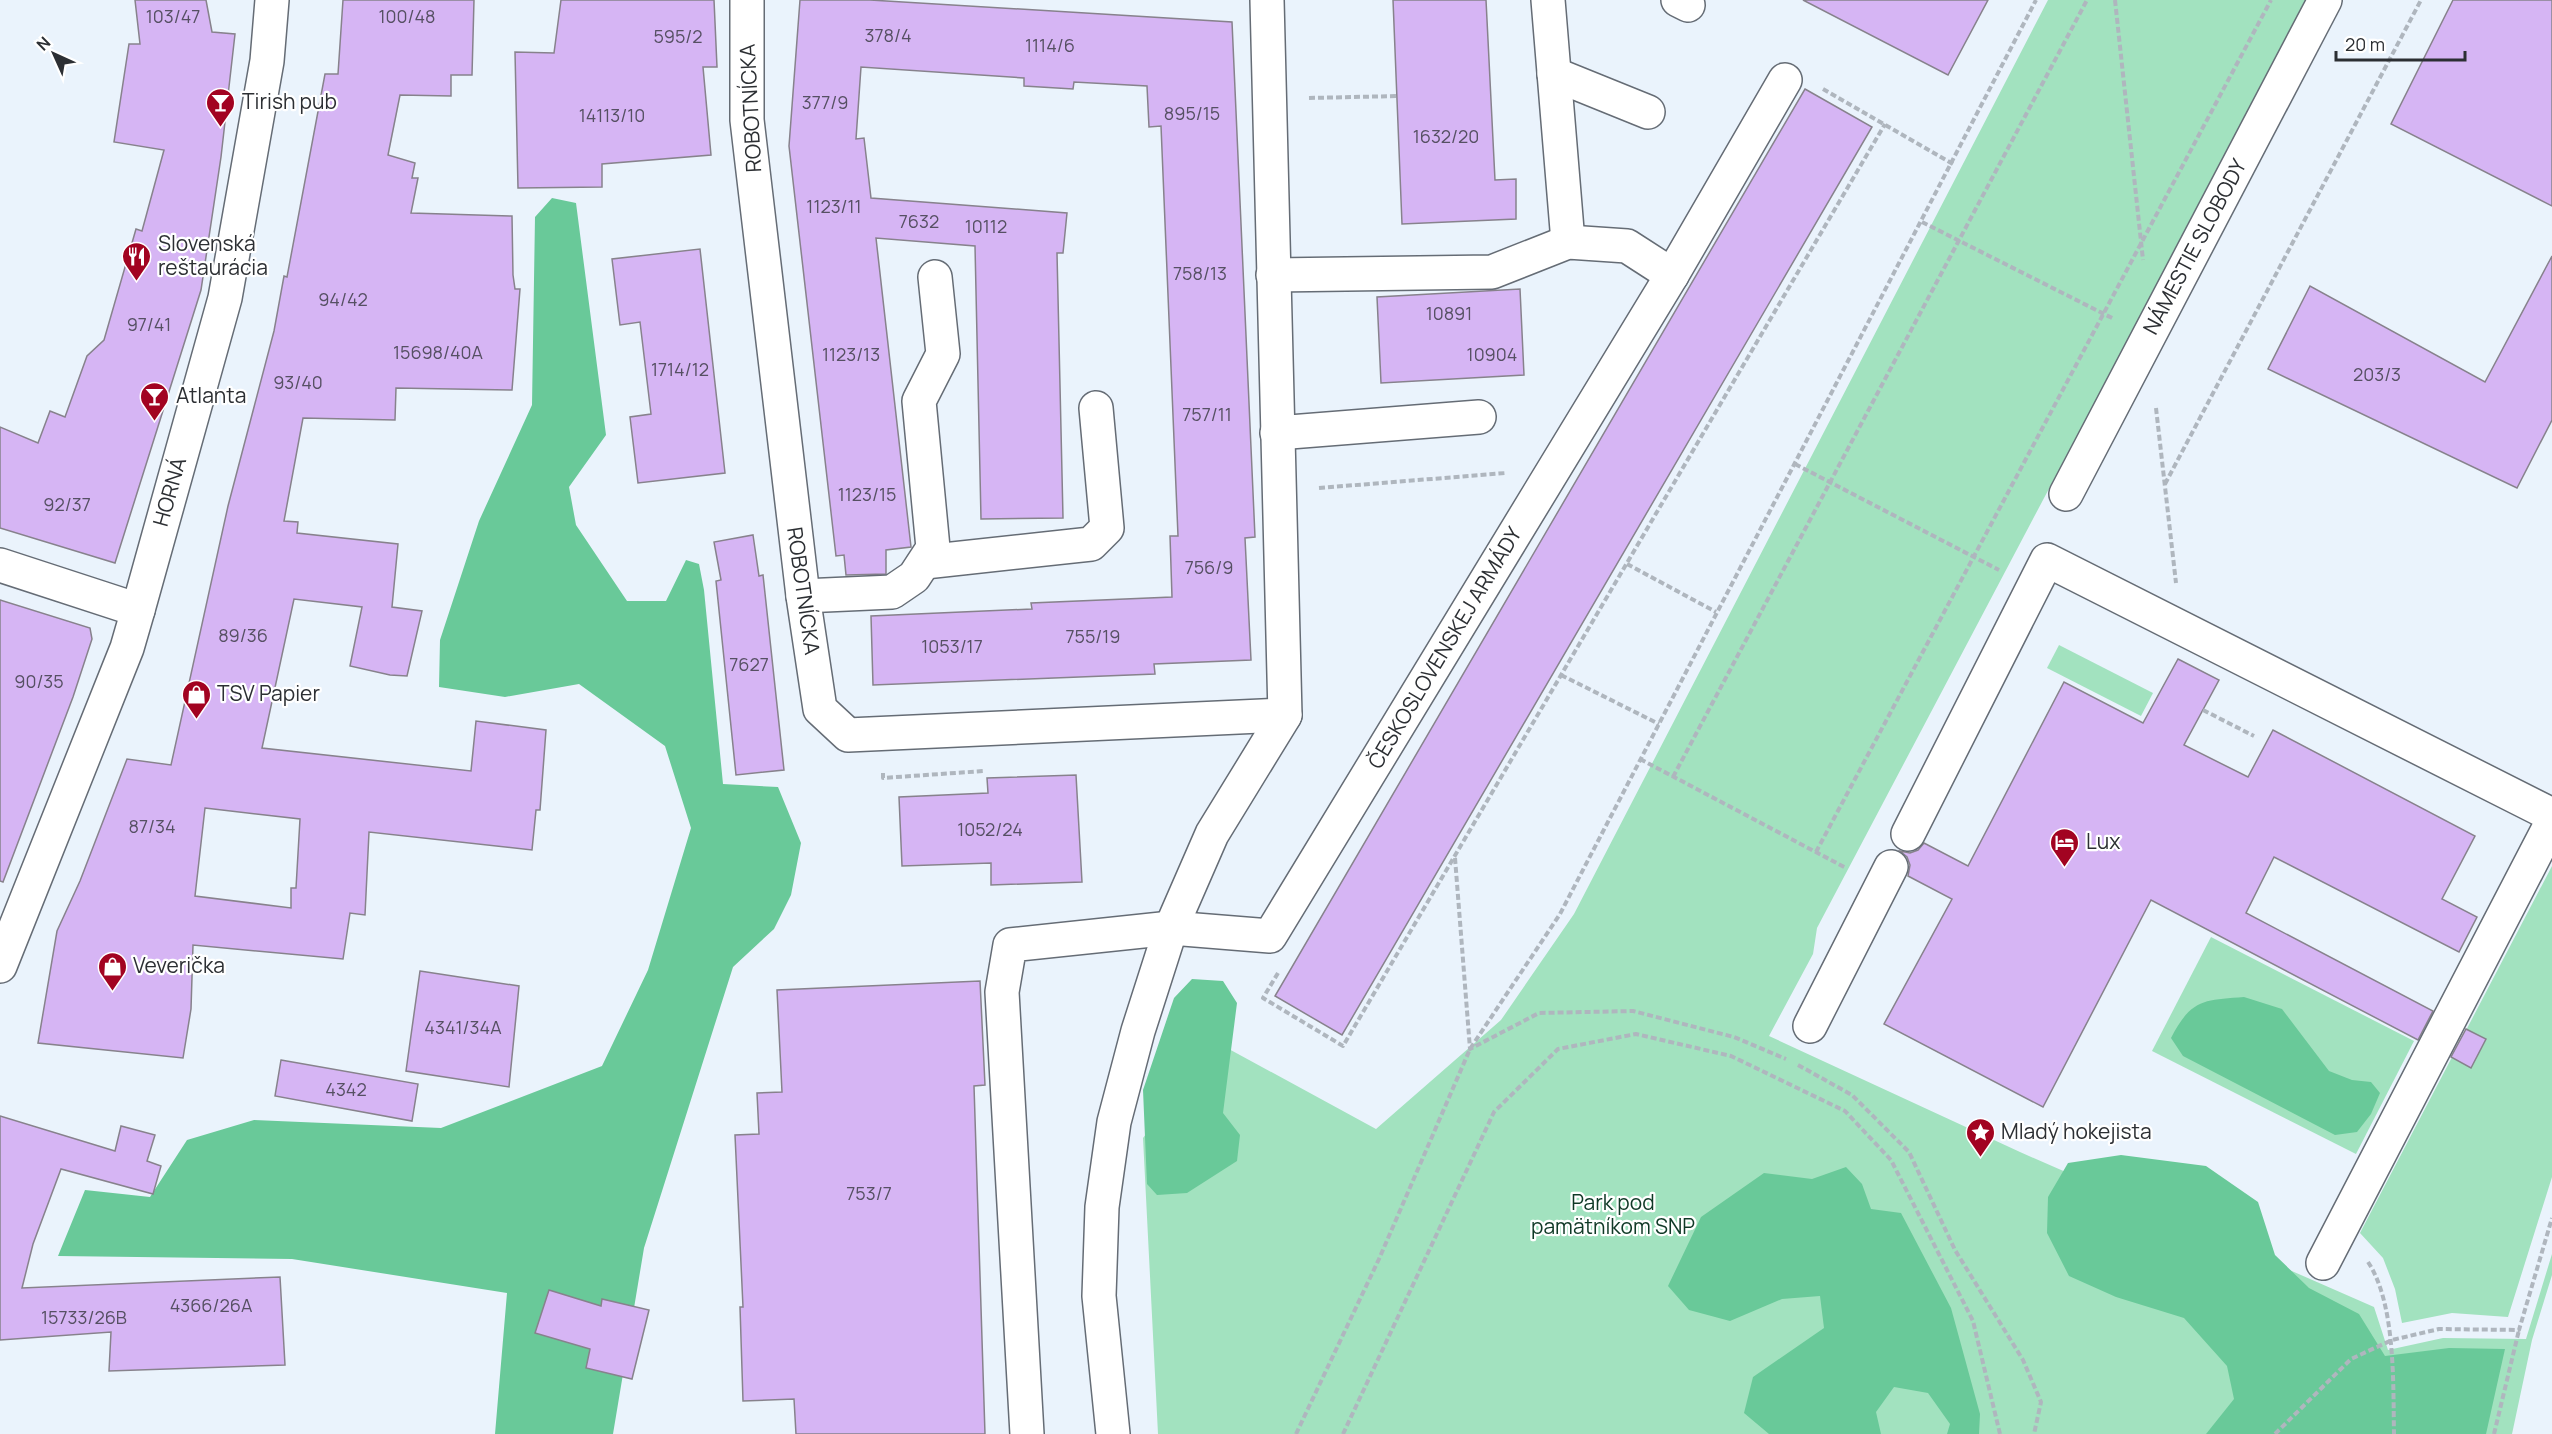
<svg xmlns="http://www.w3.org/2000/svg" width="2552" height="1434" font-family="Manrope,sans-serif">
  <rect width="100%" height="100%" fill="#eaf3fc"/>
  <g fill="#a2e2bf">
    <path d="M2048,0h259l-490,928 -4,26 -44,82 251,116 354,155 14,43 55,-12 83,1 26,-85v21l-20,65 -20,94h-1354l-15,-296 73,-96 160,87 125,-109 73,-106z"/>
    <path d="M2059,645l94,48 -12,23 -94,-48z"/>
    <path d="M2552,866v311l-44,140 -56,-4 -50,10 -7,-34 -12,-31 -23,-25z"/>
    <path d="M2211,937l203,104 -58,113 -204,-103z"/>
  </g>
  <g fill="#69c999">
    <path d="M552,198l24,5 30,232 -37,52 7,38 51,76h39l20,-41 13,4 5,26 19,194 55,3 23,56 -10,52 -17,34 -41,38 -89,281 -31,186h-118l12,-141 -215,-34 -234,-3 27,-66 65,7 37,-57 67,-20 187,8 161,-62 46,-96 43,-142 -26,-82 -86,-62 -74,13 -66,-10 1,-47 39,-119 53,-116 3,-188z"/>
    <path d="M1192,979l31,2 14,22 -14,110 17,22 -3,26 -50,32 -30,2 -10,-11 -4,-94 31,-92z"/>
    <path d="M2244,997l38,12 47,62 23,9 19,2 9,11 -9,21 -14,18 -22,3 -152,-79 -12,-18c20,-39 33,-38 73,-41z"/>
    <path d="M2121,1155l85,11 52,36 17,53 34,33 50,26 26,42 64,-8 56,1 -19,85h-280l28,-35 -7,-33 -43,-48 -68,-21 -47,-21 -22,-43 1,-36 20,-34z"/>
    <path d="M1846,1167l16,17 9,25 30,4 50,95 29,106 -1,20h-32l3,-10 -22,-31 -34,-6 -18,25 5,22h-112l-25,-21 9,-36 71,-49 -4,-32 -38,3 -52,22 -41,-11 -21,-24 33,-69 63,-44 48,6z"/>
  </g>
  <g fill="#d6b5f4" stroke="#87828c" stroke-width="1.5" fill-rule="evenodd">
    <path d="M135,0h71l6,32 23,2 -14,123 -20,133 -86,273 -115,-35v-101l38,16 12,-32 15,6 22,-61 17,-16 32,-111 6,2 22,-81 -50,-8 15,-98h11z"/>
    <path d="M343,0h131l-2,75h-21v21l-51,-1 -12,60 27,8 -3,15h6l-7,35 101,3 1,59 2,14h5l-8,101 -116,-2 -1,32 -92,-2 -19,103 14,1 -1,11 101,11 -6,63 30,4 -15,65 -17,-1 -40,-9 12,-59 -68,-8 -32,149 209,23 5,-50 70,9 -6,80h-4l-4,40 -163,-18 -4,83 -15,-2 -7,46 -150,-14 -2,64 -8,49 -145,-15 19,-112 23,-50 47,-122 44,6 57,-259 46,-175 10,-55 3,1 38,-203h13zM205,808l95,11 -4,69h-5v20l-96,-12z"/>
    <path d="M561,0h153l3,67h-14l8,88 -109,9v23l-84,1 -3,-136 39,1z"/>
    <path d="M800,0h70l362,22 23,515 -10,1 6,122 -97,4 1,10 -282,11 -2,-69 161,-7 -1,-6 141,-6 -2,-61h8l-17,-410 -12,1 -2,-41 -73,-4 -1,7 -49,-3v-8l-163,-11 -5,72 8,-1 7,60 196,15 -4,40h-6l6,265 -82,1 -6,-273 -99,-8 35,309 -25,3v24l-40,1 -2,-20 -8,1 -47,-410z"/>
    <path d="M1393,0h93l9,180 21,-1v40l-114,5z"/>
    <path d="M1803,0h185l-40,75z"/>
    <path d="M2453,0h99v206l-161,-82z"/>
    <path d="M1805,89l67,38 -530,908 -67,-39z"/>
    <path d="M700,249l25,224 -87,10 -8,-66 21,-3 -11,-92 -20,3 -8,-66z"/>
    <path d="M2552,256v164l-35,68 -249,-119 42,-83 175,96z"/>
    <path d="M1520,289l4,86 -143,8 -4,-86z"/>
    <path d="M753,535l6,41 4,-1 21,195 -48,5 -20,-194 5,-1 -7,-38z"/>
    <path d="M0,600l90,28 2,11 -19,58 -70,185 -3,-1z"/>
    <path d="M2178,659l41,21 -35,65 64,32 25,-47 202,106 -33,63 35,18 -18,35 -185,-95 -28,56 187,98 -15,29 -267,-140 -108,207 -159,-83 68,-125 -44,-23 2,-11 -3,-8 -7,-6 10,2 8,-3 6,-7 44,23 96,-184 79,41z"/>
    <path d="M1076,775l6,107 -91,3v-22l-89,3 -3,-69 89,-4 -1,-15z"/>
    <path d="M420,971l99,15 -10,101 -103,-16z"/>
    <path d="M980,981l5,104 -11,1 11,348h-189l-2,-35 -51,2 -3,-94h3l-8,-172 24,-1 -2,-41 25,-1 -5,-102z"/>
    <path d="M2466,1029l20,10 -15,29 -20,-11z"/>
    <path d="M281,1060l137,24 -6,37 -137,-25z"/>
    <path d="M0,1116l115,35 6,-25 34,9 -8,26 14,5 -8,28 -92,-25 -28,75 -11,44 258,-11 5,88 -176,6 2,-39 -111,8z"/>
    <path d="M549,1290l52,16 1,-7 47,11 -17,69 -46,-11 4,-19 -55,-16z"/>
  </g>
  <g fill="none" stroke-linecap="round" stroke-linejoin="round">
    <defs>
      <g id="minor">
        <path d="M747,0v120l56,476 17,113 28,26 437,-20"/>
        <path d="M1548,0l20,242"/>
        <path d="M1678,0l10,5"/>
        <path d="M1554,74l94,38"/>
        <path d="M1273,275l219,-3 76,-30 59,4 45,29"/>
        <path d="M1277,433l202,-16"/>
        <path d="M2066,494l259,-494"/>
        <path d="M925,562l166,-18 16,-16 -11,-120"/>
        <path d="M0,565l138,45"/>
        <path d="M803,596l89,-4 22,-15 19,-29 -14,-147 24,-47 -8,-77"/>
        <path d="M1908,834l139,-274 505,255"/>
        <path d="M0,966l127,-318 11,-38 87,-312 42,-237 5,-61"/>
        <path d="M1810,1026l81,-159"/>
        <path d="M2323,1263l229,-441"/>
        <path d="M1027,1434l-25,-442 8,-47 161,-17 99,8 402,-661 113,-195"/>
        <path d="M1113,1434l-14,-138 3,-89 12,-85 24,-91 33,-103 41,-94 73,-119 -18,-715"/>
      </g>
    </defs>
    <use href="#minor" stroke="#656c75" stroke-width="36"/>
    <g stroke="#afb6be" stroke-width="4" stroke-dasharray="6 3" stroke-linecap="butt">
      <path d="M2115,0l28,260"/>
      <path d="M1823,89l130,75"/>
      <path d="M1309,98l89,-2"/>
      <path d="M1922,222l192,97"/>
      <path d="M2156,408l20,175"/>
      <path d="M1795,464l204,106"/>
      <path d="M2165,484l256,-484"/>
      <path d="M1319,488l187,-15"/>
      <path d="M1627,564l89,48"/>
      <path d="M1561,675l98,49"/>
      <path d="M2203,710l51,26"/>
      <path d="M1640,759l206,109"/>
      <path d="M883,773v5l101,-7"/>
      <path d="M1673,777l414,-777"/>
      <path d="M1816,852l455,-852"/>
      <path d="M1455,858l15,191 69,-36 94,-2 101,26 52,22"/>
      <path d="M1278,973l-15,25 80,48 542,-922"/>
      <path d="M1798,1065l54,30 57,57 46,98 68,110 18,42 -7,32"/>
      <path d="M2368,1262c28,42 25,123 26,172"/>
      <path d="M1296,1434l83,-175 91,-210 90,-135 476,-914"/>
      <path d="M1343,1434l151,-322 64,-63 78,-15 95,22 114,55 46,49 82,161 27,113"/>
      <path d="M2275,1434l76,-75 41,-19 47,-11 80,1 33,-112"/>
      <path d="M2494,1434l25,-104"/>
    </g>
    <use href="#minor" stroke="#fff" stroke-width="33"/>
  </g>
  <defs>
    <symbol id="bar-pin" viewBox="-11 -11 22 30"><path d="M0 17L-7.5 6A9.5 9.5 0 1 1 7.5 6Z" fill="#a20321" stroke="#fff"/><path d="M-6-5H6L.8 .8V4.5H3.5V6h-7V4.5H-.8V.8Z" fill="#fff"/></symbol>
    <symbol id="restaurant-pin" viewBox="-11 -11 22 30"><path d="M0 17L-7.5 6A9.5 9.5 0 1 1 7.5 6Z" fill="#a20321" stroke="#fff"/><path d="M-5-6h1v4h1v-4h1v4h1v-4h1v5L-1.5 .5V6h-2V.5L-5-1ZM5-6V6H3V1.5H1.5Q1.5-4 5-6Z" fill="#fff"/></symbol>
    <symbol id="shop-pin" viewBox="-11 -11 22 30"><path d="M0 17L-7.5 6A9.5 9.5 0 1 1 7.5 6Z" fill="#a20321" stroke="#fff"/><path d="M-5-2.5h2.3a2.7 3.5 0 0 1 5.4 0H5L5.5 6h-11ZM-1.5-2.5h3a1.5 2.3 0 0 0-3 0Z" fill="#fff"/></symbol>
    <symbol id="hotel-pin" viewBox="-11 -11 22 30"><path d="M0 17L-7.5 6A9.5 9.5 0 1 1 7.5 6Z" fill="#a20321" stroke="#fff"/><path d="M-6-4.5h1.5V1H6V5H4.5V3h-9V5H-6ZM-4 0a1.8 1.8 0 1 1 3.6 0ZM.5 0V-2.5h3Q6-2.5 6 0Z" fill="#fff"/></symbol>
    <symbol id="sight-pin" viewBox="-11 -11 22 30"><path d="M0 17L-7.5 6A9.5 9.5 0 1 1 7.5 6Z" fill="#a20321" stroke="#fff"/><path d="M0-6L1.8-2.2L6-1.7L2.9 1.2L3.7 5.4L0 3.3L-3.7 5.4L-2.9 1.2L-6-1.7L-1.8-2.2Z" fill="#fff"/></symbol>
  </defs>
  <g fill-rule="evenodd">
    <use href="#bar-pin" x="204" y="86" width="33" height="45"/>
    <use href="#restaurant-pin" x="120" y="240" width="33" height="45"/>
    <use href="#bar-pin" x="138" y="380" width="33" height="45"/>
    <use href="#shop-pin" x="180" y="678" width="33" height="45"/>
    <use href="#hotel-pin" x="2048" y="826" width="33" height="45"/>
    <use href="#shop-pin" x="96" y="950" width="33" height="45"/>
    <use href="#sight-pin" x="1964" y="1116" width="33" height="45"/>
  </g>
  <g text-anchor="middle" stroke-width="4.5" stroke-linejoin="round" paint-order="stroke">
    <g font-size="18" fill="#565063">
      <text x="173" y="23">103/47</text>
      <text x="407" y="23">100/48</text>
      <text x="888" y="42">378/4</text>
      <text x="678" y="43">595/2</text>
      <text x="1050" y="52">1114/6</text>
      <text x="825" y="109">377/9</text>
      <text x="1192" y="120">895/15</text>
      <text x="612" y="122">14113/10</text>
      <text x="1446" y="143">1632/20</text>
      <text x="834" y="213">1123/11</text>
      <text x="919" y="228">7632</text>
      <text x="986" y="233">10112</text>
      <text x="1200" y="280">758/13</text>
      <text x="343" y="306">94/42</text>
      <text x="1449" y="320">10891</text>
      <text x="149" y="331">97/41</text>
      <text x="438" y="359">15698/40A</text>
      <text x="851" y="361">1123/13</text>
      <text x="1492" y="361">10904</text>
      <text x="680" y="376">1714/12</text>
      <text x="2377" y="381">203/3</text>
      <text x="298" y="389">93/40</text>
      <text x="1207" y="421">757/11</text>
      <text x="867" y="501">1123/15</text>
      <text x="67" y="511">92/37</text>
      <text x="1209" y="574">756/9</text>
      <text x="243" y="642">89/36</text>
      <text x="1093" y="643">755/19</text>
      <text x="952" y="653">1053/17</text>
      <text x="749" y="671">7627</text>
      <text x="39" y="688">90/35</text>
      <text x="152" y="833">87/34</text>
      <text x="990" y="836">1052/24</text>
      <text x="463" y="1034">4341/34A</text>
      <text x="346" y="1096">4342</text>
      <text x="869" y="1200">753/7</text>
      <text x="211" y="1312">4366/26A</text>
      <text x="84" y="1324">15733/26B</text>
    </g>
    <g font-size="21" fill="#2c2f33" stroke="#fff" text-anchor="start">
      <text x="242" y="109">Tirish pub</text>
      <text x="158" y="251">Slovenská<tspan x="158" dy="24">reštaurácia</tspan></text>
      <text x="176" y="403">Atlanta</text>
      <text x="217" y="701">TSV Papier</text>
      <text x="2086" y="849">Lux</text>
      <text x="133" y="973">Veverička</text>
      <text x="2001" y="1139">Mladý hokejista</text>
    </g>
    <g font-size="21" fill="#2c2f33" stroke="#fff">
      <text transform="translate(751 108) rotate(-93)" y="7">ROBOTNÍCKA</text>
      <text transform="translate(2195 247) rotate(-62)" y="7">NÁMESTIE SLOBODY</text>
      <text transform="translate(170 492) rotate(-74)" y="7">HORNÁ</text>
      <text transform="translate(803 591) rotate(82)" y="7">ROBOTNÍCKA</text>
      <text transform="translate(1445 648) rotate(-59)" y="7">ČESKOSLOVENSKEJ ARMÁDY</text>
    </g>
    <g font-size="21" fill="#0f3926" stroke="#fff">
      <text x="1613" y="1210">Park pod<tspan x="1613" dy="24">pamätníkom SNP</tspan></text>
    </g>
  </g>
  <g transform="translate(54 54) rotate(315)" stroke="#ffffff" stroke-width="4.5" paint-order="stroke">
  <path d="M0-4.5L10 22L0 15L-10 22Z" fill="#2c2f33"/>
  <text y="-9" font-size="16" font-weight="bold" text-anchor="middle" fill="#2c2f33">N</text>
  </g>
  <path d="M2336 51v9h129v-9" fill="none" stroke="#2c2f33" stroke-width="3"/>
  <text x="2345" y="51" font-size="18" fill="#2c2f33" stroke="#ffffff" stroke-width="4.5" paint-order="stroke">20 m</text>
</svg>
